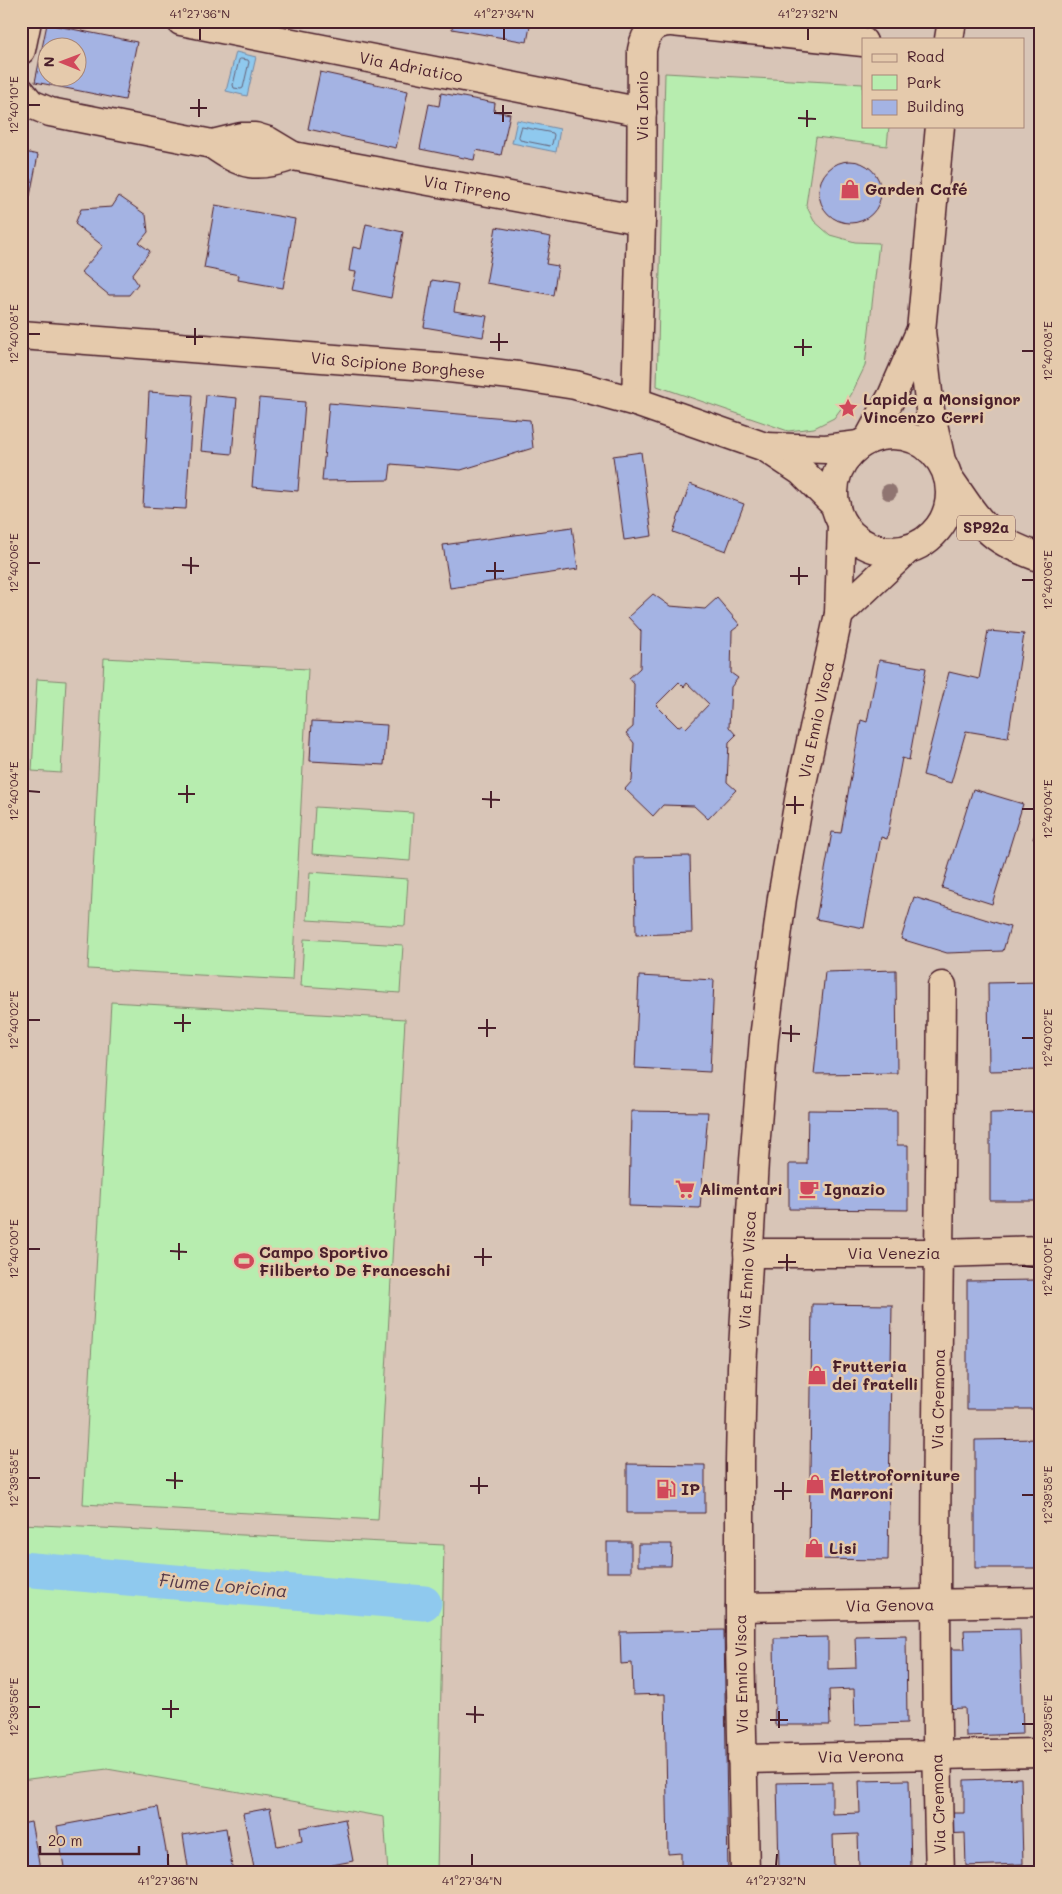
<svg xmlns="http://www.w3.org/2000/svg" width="1062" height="1894" font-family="Mali,sans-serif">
  <rect width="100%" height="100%" fill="#d8c5b7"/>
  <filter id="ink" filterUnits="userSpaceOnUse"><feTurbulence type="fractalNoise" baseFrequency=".02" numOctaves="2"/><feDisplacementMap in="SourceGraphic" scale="10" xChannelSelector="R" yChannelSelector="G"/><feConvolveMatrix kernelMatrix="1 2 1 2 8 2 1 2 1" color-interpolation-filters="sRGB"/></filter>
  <g filter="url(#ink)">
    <g fill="#b7edaf" stroke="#80866d">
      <path d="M665,73l198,11v42h26l-2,20 -71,-9 -10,68 8,16 16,14 25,7 24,1 -14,123 -14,29 -17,23 -20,10 -26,3 -131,-45z"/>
      <path d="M104,658l204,11 -16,311 -204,-11z"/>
      <path d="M37,679l29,2 -5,92 -29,-2z"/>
      <path d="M315,807l98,6 -3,48 -98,-7z"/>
      <path d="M310,872l98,7 -3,47 -98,-6z"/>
      <path d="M304,939l99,6 -3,48 -99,-7z"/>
      <path d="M111,1002l294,17 -27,501 -295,-16z"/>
      <path d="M21,1524l423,21 -7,328h-49l-4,-56 -277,-48 -86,11z"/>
    </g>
    <g fill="#8fc9ee" stroke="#7385a0">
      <path d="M236,52l20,5 -9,39 -21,-5z"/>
      <path d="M517,120l43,9 -4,23 -44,-9z"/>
    </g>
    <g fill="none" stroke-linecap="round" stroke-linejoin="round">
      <g stroke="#666379" stroke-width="1">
        <path d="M241,59l7,1 1,2 -6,26 -2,1 -7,-1 -1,-3 6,-25z"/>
        <path d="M522,127l31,6 1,2 -2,9 -2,2 -30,-6 -1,-3z"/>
      </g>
      <path stroke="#8fc9ee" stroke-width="35" d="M21,1569l403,34"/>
    </g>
    <g fill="#a4b3e3" stroke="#4a1f2b" fill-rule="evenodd">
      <path d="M401,21h22l-1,5z"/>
      <path d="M453,21h78l-4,21 -75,-13z"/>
      <path d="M47,24l90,18 -12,58 -90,-18zM48,48h30v30h-30z"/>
      <path d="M320,72l88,19 -12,57 -88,-19z"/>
      <path d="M441,93l54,10 -1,8 16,3 -9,41 -25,-5 -2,10 -54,-11 9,-45 10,2z"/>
      <path d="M21,151l17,4 -8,41 -9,-2z"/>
      <circle cx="850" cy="192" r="31"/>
      <path d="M119,196l27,19 2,17 -9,11 11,8 -18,24 6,9 -9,11h-20l-28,-23 22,-26 -28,-22 6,-15 31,-2z"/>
      <path d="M215,205l80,14 -12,69 -45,-8 1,-5 -35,-7z"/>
      <path d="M366,224l37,8 -12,66 -39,-8 4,-18 -7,-1 4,-24 8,2z"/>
      <path d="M496,227l55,10 -5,27 12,2 -5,29 -67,-12z"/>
      <path d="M432,280l26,4 -4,27 33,5 -4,21 -59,-10z"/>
      <path d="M149,392l44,3 -7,114 -43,-2z"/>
      <path d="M206,395l31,3 -5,56 -31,-3z"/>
      <path d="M259,398l46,4 -7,89 -46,-4z"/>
      <path d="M329,403l201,17 3,28 -72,22 -70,-6 -2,16 -67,1z"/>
      <path d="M641,452l11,84 -28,4 -11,-84z"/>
      <path d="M690,484l54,20 -18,47 -53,-19z"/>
      <path d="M572,527l6,42 -128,19 -7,-43z"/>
      <path d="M653,594l17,12 35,3 12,-11 23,27 -8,6 -1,42 7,5 -7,9 -2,40 7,8 -7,7 -2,40 9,8 -28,29 -14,-13 -31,-1 -10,11 -28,-27 7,-8 2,-38 -8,-10 7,-6 1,-43 -5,-6 11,-10 1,-37 -13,-14zM679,682l5,5 3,-4 22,21 -23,24 -4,-4 -4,3 -22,-22z"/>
      <path d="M988,631l36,3 -16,104 -42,-7 -15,52 -28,-8 26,-103 30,7z"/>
      <path d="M879,660l47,8 -17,92 -7,-2 -15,81 -6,-2 -17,91 -48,-9 16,-87 9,1 20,-113 6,2z"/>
      <path d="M312,721l75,4 -3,40 -74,-4z"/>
      <path d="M973,789l50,15 -31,100 -50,-16z"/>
      <path d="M1041,819v22l-8,-2z"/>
      <path d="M690,856l2,77 -56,2 -1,-78z"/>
      <path d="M914,897l96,30 -7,24 -56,2 -46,-14z"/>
      <path d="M896,970l1,103 -83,1 11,-102z"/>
      <path d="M639,976l75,4 -4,92 -75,-4z"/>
      <path d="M1041,982v88l-52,1 -1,-88z"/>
      <path d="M808,1110l89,1v34h11v65l-119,-1v-45h18z"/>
      <path d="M631,1111l77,1 -8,96 -71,-2z"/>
      <path d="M1041,1112v89h-51v-88z"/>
      <path d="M1037,1280v129h-70v-128z"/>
      <path d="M812,1304l80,1 -4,255 -79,-1z"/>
      <path d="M1041,1439v129h-66v-128z"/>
      <path d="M627,1464l78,1v48h-78z"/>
      <rect x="607" y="1542" width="24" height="30"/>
      <path d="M638,1544h34l-1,22h-33z"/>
      <path d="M1020,1629l3,105 -57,2 -1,-28 -23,1 -2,-60h25l-1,-19z"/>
      <path d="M724,1630l4,243h-47v-20l-13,1 -3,-160 -32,1 -1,-32 -11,1 -1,-32z"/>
      <path d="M906,1635l1,88 -52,2 -1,-36 -25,1 1,35h-55l-1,-87 54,-1v32l28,-1 -1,-32z"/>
      <path d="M1021,1778l2,86 -57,2 -1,-33 -20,1v-21h19v-33z"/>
      <path d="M909,1780l2,88 -52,1 -1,-35 -25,1 1,34 -55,1 -2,-87 55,-1v32l28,-1 -1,-32z"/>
      <path d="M158,1807l12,66h-105l-8,-47z"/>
      <path d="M270,1808l7,38 25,-5 -2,-13 45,-9 8,42 -21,4 1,8h-78l-12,-60z"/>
      <path d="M31,1822l10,51h-20v-49z"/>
      <path d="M226,1828l7,45h-44l-6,-38z"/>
    </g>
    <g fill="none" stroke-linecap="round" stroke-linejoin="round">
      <defs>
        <g id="minor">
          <path d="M181,21l461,91"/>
          <path d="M21,50l6,-29"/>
          <path d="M21,92l10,12 19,8 162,32 29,-7h14l13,4 25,15"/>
          <path d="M212,144c31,22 44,25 81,12l348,64"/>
          <path d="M636,402l5,-182 1,-170c3,-17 12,-29 30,-28l191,20"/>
          <path d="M748,1253h192l101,-3"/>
          <path d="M740,1607l301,-5"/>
          <path d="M742,1759l299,-6"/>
          <path d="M940,1873c-9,-296 0,-592 2,-887"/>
        </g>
        <g id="major">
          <path d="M949,39l3,-18"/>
          <path d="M940,126l-19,205 9,79 11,51"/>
          <path d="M21,335l419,32 78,9 57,9 61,17 129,45 36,24 35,35"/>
          <circle cx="892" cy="493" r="58"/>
          <path d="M868,440l24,-44 28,-64"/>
          <path d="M766,447l60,2 33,-4"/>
          <path d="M948,477c14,19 26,41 44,56 14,12 32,18 49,25"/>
          <path d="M839,614l68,-64"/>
          <path d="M745,1873l-5,-230v-182l2,-94 12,-206 10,-123 18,-140 20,-115 37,-169 3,-90"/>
        </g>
      </defs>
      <use href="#minor" stroke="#4a1f2b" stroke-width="31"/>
      <use href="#major" stroke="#4a1f2b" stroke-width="31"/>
      <use href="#minor" stroke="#e5caac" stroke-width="28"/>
      <use href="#major" stroke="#e5caac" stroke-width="28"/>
    </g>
    <circle fill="#907571" cx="889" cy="492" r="8"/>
  </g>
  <path fill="none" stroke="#4a1f2b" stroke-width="2" d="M200,40v-12M504,40v-12M808,40v-12M28,105h12M190,108h17M494,113h18M199,117v-18M798,118l18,1M503,122v-17M807,127v-17M28,334h12M186,337h17M490,342h18M195,345v-17M794,347h18M499,351v-18M1022,351h12M803,356v-17M28,563h12M182,565l17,1M486,571h18M191,574v-17M790,576h18M495,579v-17M1022,580h12M799,585v-18M28,791l12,1M178,794h17M482,799l18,1M187,803v-18M786,805h18M491,808v-17M1022,809h12M795,814v-18M28,1020h12M174,1023h17M478,1028h18M183,1032v-18M782,1033l18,1M487,1037v-18M1022,1038h12M791,1042v-17M28,1249h12M170,1251l17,1M474,1257h18M179,1260v-17M778,1262h18M483,1266v-18M1022,1266l12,1M787,1271v-17M28,1478h12M166,1480l17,1M470,1486h18M175,1489v-17M774,1491h18M479,1494v-17M1022,1495h12M783,1500v-18M28,1707h12M162,1709h17M466,1714l18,1M171,1718v-18M770,1720h18M475,1723v-17M1022,1724h12M779,1728v-17M168,1866v-12M472,1866v-12M776,1866l1,-12"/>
  <defs>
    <symbol id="shop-bare" viewBox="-9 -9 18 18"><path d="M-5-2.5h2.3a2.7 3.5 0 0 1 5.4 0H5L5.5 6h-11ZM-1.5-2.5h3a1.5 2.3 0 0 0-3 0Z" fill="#d1495b" stroke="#e5caac" stroke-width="2.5" paint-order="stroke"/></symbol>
    <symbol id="sight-bare" viewBox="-9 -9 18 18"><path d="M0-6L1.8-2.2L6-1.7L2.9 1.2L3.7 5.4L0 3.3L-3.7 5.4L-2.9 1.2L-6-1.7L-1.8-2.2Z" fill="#d1495b" stroke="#e5caac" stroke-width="2.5" paint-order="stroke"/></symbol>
    <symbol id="supermarket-bare" viewBox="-9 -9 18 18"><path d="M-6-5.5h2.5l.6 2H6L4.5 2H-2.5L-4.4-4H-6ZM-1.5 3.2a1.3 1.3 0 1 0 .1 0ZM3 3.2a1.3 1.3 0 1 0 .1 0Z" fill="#d1495b" stroke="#e5caac" stroke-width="2.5" paint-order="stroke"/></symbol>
    <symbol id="cafe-bare" viewBox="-9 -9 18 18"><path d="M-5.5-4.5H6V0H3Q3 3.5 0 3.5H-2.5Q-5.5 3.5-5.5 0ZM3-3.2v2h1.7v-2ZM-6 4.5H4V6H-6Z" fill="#d1495b" stroke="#e5caac" stroke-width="2.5" paint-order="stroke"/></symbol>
    <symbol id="stadium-bare" viewBox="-9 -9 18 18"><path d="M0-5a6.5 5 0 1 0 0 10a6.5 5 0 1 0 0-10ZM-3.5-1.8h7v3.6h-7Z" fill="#d1495b" stroke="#e5caac" stroke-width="2.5" paint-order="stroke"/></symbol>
    <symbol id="fuel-bare" viewBox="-9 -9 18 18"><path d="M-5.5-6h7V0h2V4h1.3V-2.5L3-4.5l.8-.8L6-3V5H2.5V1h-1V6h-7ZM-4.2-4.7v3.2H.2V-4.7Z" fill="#d1495b" stroke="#e5caac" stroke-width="2.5" paint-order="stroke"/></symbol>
  </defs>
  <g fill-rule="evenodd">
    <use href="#shop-bare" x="836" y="175" width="28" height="28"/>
    <use href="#sight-bare" x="834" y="394" width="28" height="28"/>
    <use href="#supermarket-bare" x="671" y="1175" width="28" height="28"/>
    <use href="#cafe-bare" x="795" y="1175" width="28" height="28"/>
    <use href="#stadium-bare" x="230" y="1247" width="28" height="28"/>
    <use href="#shop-bare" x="803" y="1361" width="28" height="28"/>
    <use href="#shop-bare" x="801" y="1470" width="28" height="28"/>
    <use href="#fuel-bare" x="652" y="1475" width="28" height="28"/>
    <use href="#shop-bare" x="800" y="1534" width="28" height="28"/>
  </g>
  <g text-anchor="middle" stroke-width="5" stroke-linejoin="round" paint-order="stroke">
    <rect fill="#e5caac" stroke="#785252" stroke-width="1" x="957" y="515.5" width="58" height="25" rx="4"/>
    <g font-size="15" font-weight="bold" fill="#4a1f2b">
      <text x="986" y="533">SP92a</text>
    </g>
    <g font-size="16" fill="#4a1f2b" stroke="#e5caac">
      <text transform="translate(411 67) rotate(11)" y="6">Via Adriatico</text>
      <text transform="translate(642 106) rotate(-90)" y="6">Via Ionio</text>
      <text transform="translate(467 188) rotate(10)" y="6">Via Tirreno</text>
      <text transform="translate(398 365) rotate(5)" y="6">Via Scipione Borghese</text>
      <text transform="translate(816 720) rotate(-78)" y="6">Via Ennio Visca</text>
      <text x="894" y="1259">Via Venezia</text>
      <text transform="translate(747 1270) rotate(-87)" y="6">Via Ennio Visca</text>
      <text transform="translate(938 1399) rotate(-89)" y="6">Via Cremona</text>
      <text transform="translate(890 1605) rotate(-1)" y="6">Via Genova</text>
      <text transform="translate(741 1674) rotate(-91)" y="6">Via Ennio Visca</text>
      <text transform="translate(861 1756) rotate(-1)" y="6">Via Verona</text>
      <text transform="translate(938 1804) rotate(-92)" y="6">Via Cremona</text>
    </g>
    <g font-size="16" font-weight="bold" fill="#4a1f2b" stroke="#e5caac" text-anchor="start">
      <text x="865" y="195">Garden Café</text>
      <text x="863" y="405">Lapide a Monsignor<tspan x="863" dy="18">Vincenzo Cerri</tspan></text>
      <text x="700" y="1195">Alimentari</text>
      <text x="824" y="1195">Ignazio</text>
      <text x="259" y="1258">Campo Sportivo<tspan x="259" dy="18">Filiberto De Franceschi</tspan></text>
      <text x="832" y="1372">Frutteria<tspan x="832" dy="18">dei fratelli</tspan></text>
      <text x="830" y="1481">Elettroforniture<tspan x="830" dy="18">Marroni</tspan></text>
      <text x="681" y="1495">IP</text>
      <text x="829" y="1554">Lisi</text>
    </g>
    <g font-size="18" font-style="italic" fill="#543848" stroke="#e5caac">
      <text transform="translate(223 1586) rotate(5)" y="6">Fiume Loricina</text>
    </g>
  </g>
  <rect width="1062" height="1894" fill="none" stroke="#e5caac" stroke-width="55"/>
  <rect x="862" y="38" width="162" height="90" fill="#e5caac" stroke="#a78678"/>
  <rect x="872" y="54" width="25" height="8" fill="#e5caac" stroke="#a78678"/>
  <text x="907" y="62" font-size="15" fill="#4a1f2b">Road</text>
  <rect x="872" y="75" width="25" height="15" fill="#b7edaf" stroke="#a78678"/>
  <text x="907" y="88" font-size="15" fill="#4a1f2b">Park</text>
  <rect x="872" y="100" width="25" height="15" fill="#a4b3e3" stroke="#a78678"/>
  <text x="907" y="112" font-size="15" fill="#4a1f2b">Building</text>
  <g transform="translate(62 62) rotate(271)"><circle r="24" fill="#e5caac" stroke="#a78678"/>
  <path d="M0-4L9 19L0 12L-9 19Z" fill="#d1495b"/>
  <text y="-8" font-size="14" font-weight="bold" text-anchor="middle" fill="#4a1f2b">N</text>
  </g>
  <path d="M40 1846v8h99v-8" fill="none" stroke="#4a1f2b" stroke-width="2.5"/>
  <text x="48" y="1846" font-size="15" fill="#4a1f2b" stroke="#e5caac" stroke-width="4" paint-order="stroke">20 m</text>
  <rect x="28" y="28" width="1006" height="1838" fill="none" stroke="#4a1f2b" stroke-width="2"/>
  <g font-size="12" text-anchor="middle" fill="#4a1f2b">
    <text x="200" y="18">41°27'36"N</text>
    <text x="504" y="18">41°27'34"N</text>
    <text x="808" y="18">41°27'32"N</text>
    <text transform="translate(14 105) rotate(-90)" y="4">12°40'10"E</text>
    <text transform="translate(14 334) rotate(-90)" y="4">12°40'08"E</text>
    <text transform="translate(1048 351) rotate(-90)" y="4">12°40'08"E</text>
    <text transform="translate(14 563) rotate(-90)" y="4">12°40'06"E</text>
    <text transform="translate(1048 580) rotate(-90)" y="4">12°40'06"E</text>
    <text transform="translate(14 791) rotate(-90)" y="4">12°40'04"E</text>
    <text transform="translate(1048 809) rotate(-90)" y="4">12°40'04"E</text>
    <text transform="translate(14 1020) rotate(-90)" y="4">12°40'02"E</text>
    <text transform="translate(1048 1038) rotate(-90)" y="4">12°40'02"E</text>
    <text transform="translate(14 1249) rotate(-90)" y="4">12°40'00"E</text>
    <text transform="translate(1048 1267) rotate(-90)" y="4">12°40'00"E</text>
    <text transform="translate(14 1478) rotate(-90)" y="4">12°39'58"E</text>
    <text transform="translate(1048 1495) rotate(-90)" y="4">12°39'58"E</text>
    <text transform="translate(14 1707) rotate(-90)" y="4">12°39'56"E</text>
    <text transform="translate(1048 1724) rotate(-90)" y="4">12°39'56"E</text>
    <text x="168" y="1885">41°27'36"N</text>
    <text x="472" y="1885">41°27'34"N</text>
    <text x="776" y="1885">41°27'32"N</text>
  </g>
</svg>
